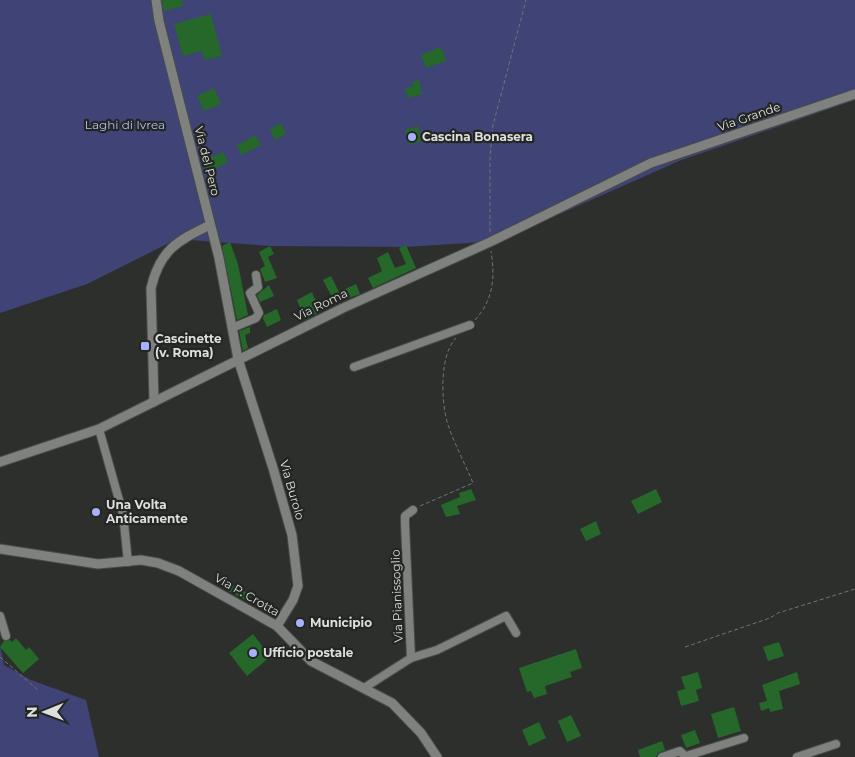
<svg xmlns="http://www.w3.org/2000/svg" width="855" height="757" font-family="Montserrat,sans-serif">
  <rect width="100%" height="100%" fill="#2d2f2d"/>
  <g fill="#3f4375">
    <path d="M0,0h855v100l-176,61 -180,80 -93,6 -136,-1 -93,-7 -90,45 -87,29z"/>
    <path d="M0,645l4,20 27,15 55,20 13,57h-99z"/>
  </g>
  <g fill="#256829">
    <path d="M162,0h19l2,6 -19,5z"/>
    <path d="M211,14l11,42 -17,4 -3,-9 -19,5 -9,-32z"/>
    <path d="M441,47l5,14 -20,7 -5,-13z"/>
    <path d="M419,80l3,14 -14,4 -3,-10 8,-2 -1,-4z"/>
    <path d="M214,88l7,16 -17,7 -7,-15z"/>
    <path d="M281,123l5,11 -11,6 -5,-11z"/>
    <path d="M418,126l4,15 -13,4 -4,-15z"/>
    <path d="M256,135l5,10 -20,10 -4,-10z"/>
    <path d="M223,152l5,10 -20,10 -5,-11z"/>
    <path d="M230,242l8,22 10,51 -11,5 -15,-74z"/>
    <path d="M406,245l10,23 -43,20 -5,-10 14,-7 -5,-13 11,-6 7,16 11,-4 -7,-16z"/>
    <path d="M270,246l4,8 -6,3 9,21 -12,4 -5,-13 5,-3 -6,-14z"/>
    <path d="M331,276l8,16 17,-8 4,10 -25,9 -12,-23z"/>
    <path d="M269,285l5,11 -14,6 -3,-7z"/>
    <path d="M312,292l8,20 -15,8 -8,-20z"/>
    <path d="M277,309l4,11 -14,7 -4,-9 1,-3z"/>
    <path d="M250,327v6l-5,2 3,13 -5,3 -4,-20z"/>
    <path d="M471,489l5,11 -19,6 3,8 -14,3 -5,-12 19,-8 -1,-4z"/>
    <path d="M656,489l6,13 -24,12 -7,-13z"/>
    <path d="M596,521l5,13 -15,7 -6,-12z"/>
    <path d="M225,581l26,14 -4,6 -26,-14z"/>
    <path d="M253,634l13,17 5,-3 4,5 -28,23 -18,-23z"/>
    <path d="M16,638l10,12 3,-3 10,12 -16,14 -23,-26 4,-6 6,-1 2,2z"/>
    <path d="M779,642l5,14 -16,5 -5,-14z"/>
    <path d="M576,649l6,19 -12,4 2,5 -27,9 2,8 -13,4 -3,-7 -4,1 -8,-24z"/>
    <path d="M698,672l4,16 -6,2 3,11 -18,5 -4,-15 8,-2 -4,-12z"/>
    <path d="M797,672l3,12 -21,7 4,18 -13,3 -1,-4 -8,3 -2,-8 8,-2 -5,-16z"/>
    <path d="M734,707l7,24 -23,7 -7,-24z"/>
    <path d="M571,715l10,21 -14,6 -9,-21z"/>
    <path d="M539,722l7,16 -17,8 -7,-16z"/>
    <path d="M695,730l5,13 -14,5 -5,-13z"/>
    <path d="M662,741l3,9 -7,3 -2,4h-16l-2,-7z"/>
  </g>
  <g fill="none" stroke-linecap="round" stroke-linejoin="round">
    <defs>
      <g id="minor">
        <path d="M232,328l24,-10 3,-5 -9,-20 8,-6 -2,-12"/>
        <path d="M354,367l116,-42"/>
        <path d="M99,429l24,85 5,48"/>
        <path d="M0,616l6,20"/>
        <path d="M411,658l26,-8 69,-34 10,17"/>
        <path d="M364,688l47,-30 -6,-134v-8l8,-6"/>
        <path d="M686,756l58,-18"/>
        <path d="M662,757l18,-6 6,6"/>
        <path d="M797,757l39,-13"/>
      </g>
      <g id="tertiary">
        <path d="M156,0l3,21 60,237 19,101 35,109 19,67 6,51 -5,14 -16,26"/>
        <path d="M154,402l-3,-114c9,-38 26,-47 59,-63"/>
        <path d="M0,462l99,-33 244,-121 147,-66 161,-79 204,-69"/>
        <path d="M0,549l98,15 43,-4 17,3 21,8 98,55 34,35 81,42 29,30 16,24"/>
      </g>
    </defs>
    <use href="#minor" stroke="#494c49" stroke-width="10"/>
    <use href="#tertiary" stroke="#494c49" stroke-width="11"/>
    <g stroke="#727472" stroke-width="1" stroke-dasharray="4 2.5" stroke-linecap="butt">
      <path d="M490,232v-75l3,-32 33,-125"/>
      <path d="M475,320c19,-21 20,-43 16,-69"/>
      <path d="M420,506l53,-23c-8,-19 -18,-38 -25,-58 -7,-22 -9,-70 8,-87"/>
      <path d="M685,647l85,-29 8,-5 77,-24"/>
      <path d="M0,657l38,33"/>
    </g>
    <use href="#minor" stroke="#7e817e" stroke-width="8"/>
    <use href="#tertiary" stroke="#7e817e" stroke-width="9"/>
  </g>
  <g fill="#a7b1fc" stroke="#232623" stroke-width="2">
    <circle cx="412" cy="137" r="5"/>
    <rect x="140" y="341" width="10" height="10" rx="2.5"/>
    <circle cx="96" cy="512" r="5"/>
    <circle cx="300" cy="623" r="5"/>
    <circle cx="253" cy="653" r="5"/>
  </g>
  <g text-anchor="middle" stroke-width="4.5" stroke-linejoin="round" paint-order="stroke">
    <g font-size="12" fill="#dddfdd" stroke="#232623">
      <text transform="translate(749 117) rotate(-19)" y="4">Via Grande</text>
      <text transform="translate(207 161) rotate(76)" y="4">Via del Pero</text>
      <text transform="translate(321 305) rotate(-26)" y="4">Via Roma</text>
      <text transform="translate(292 490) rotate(74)" y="4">Via Burolo</text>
      <text transform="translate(247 595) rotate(30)" y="4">Via P. Crotta</text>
      <text transform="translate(397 596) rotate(-92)" y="4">Via Pianissoglio</text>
    </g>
    <g font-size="12" fill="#b5befc" stroke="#232623">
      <text x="125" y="129">Laghi di Ivrea</text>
    </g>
    <g font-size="12" font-weight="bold" fill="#dddfdd" stroke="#232623" text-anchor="start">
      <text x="422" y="141">Cascina Bonasera</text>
      <text x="155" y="343">Cascinette<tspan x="155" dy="14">(v. Roma)</tspan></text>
      <text x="106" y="509">Una Volta<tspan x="106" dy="14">Anticamente</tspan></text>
      <text x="310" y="627">Municipio</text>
      <text x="263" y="657">Ufficio postale</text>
    </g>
  </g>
  <g transform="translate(45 712) rotate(269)" stroke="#232623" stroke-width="4" paint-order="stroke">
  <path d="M0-4L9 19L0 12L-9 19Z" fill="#dddfdd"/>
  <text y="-8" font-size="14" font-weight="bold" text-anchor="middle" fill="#dddfdd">N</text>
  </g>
</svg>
